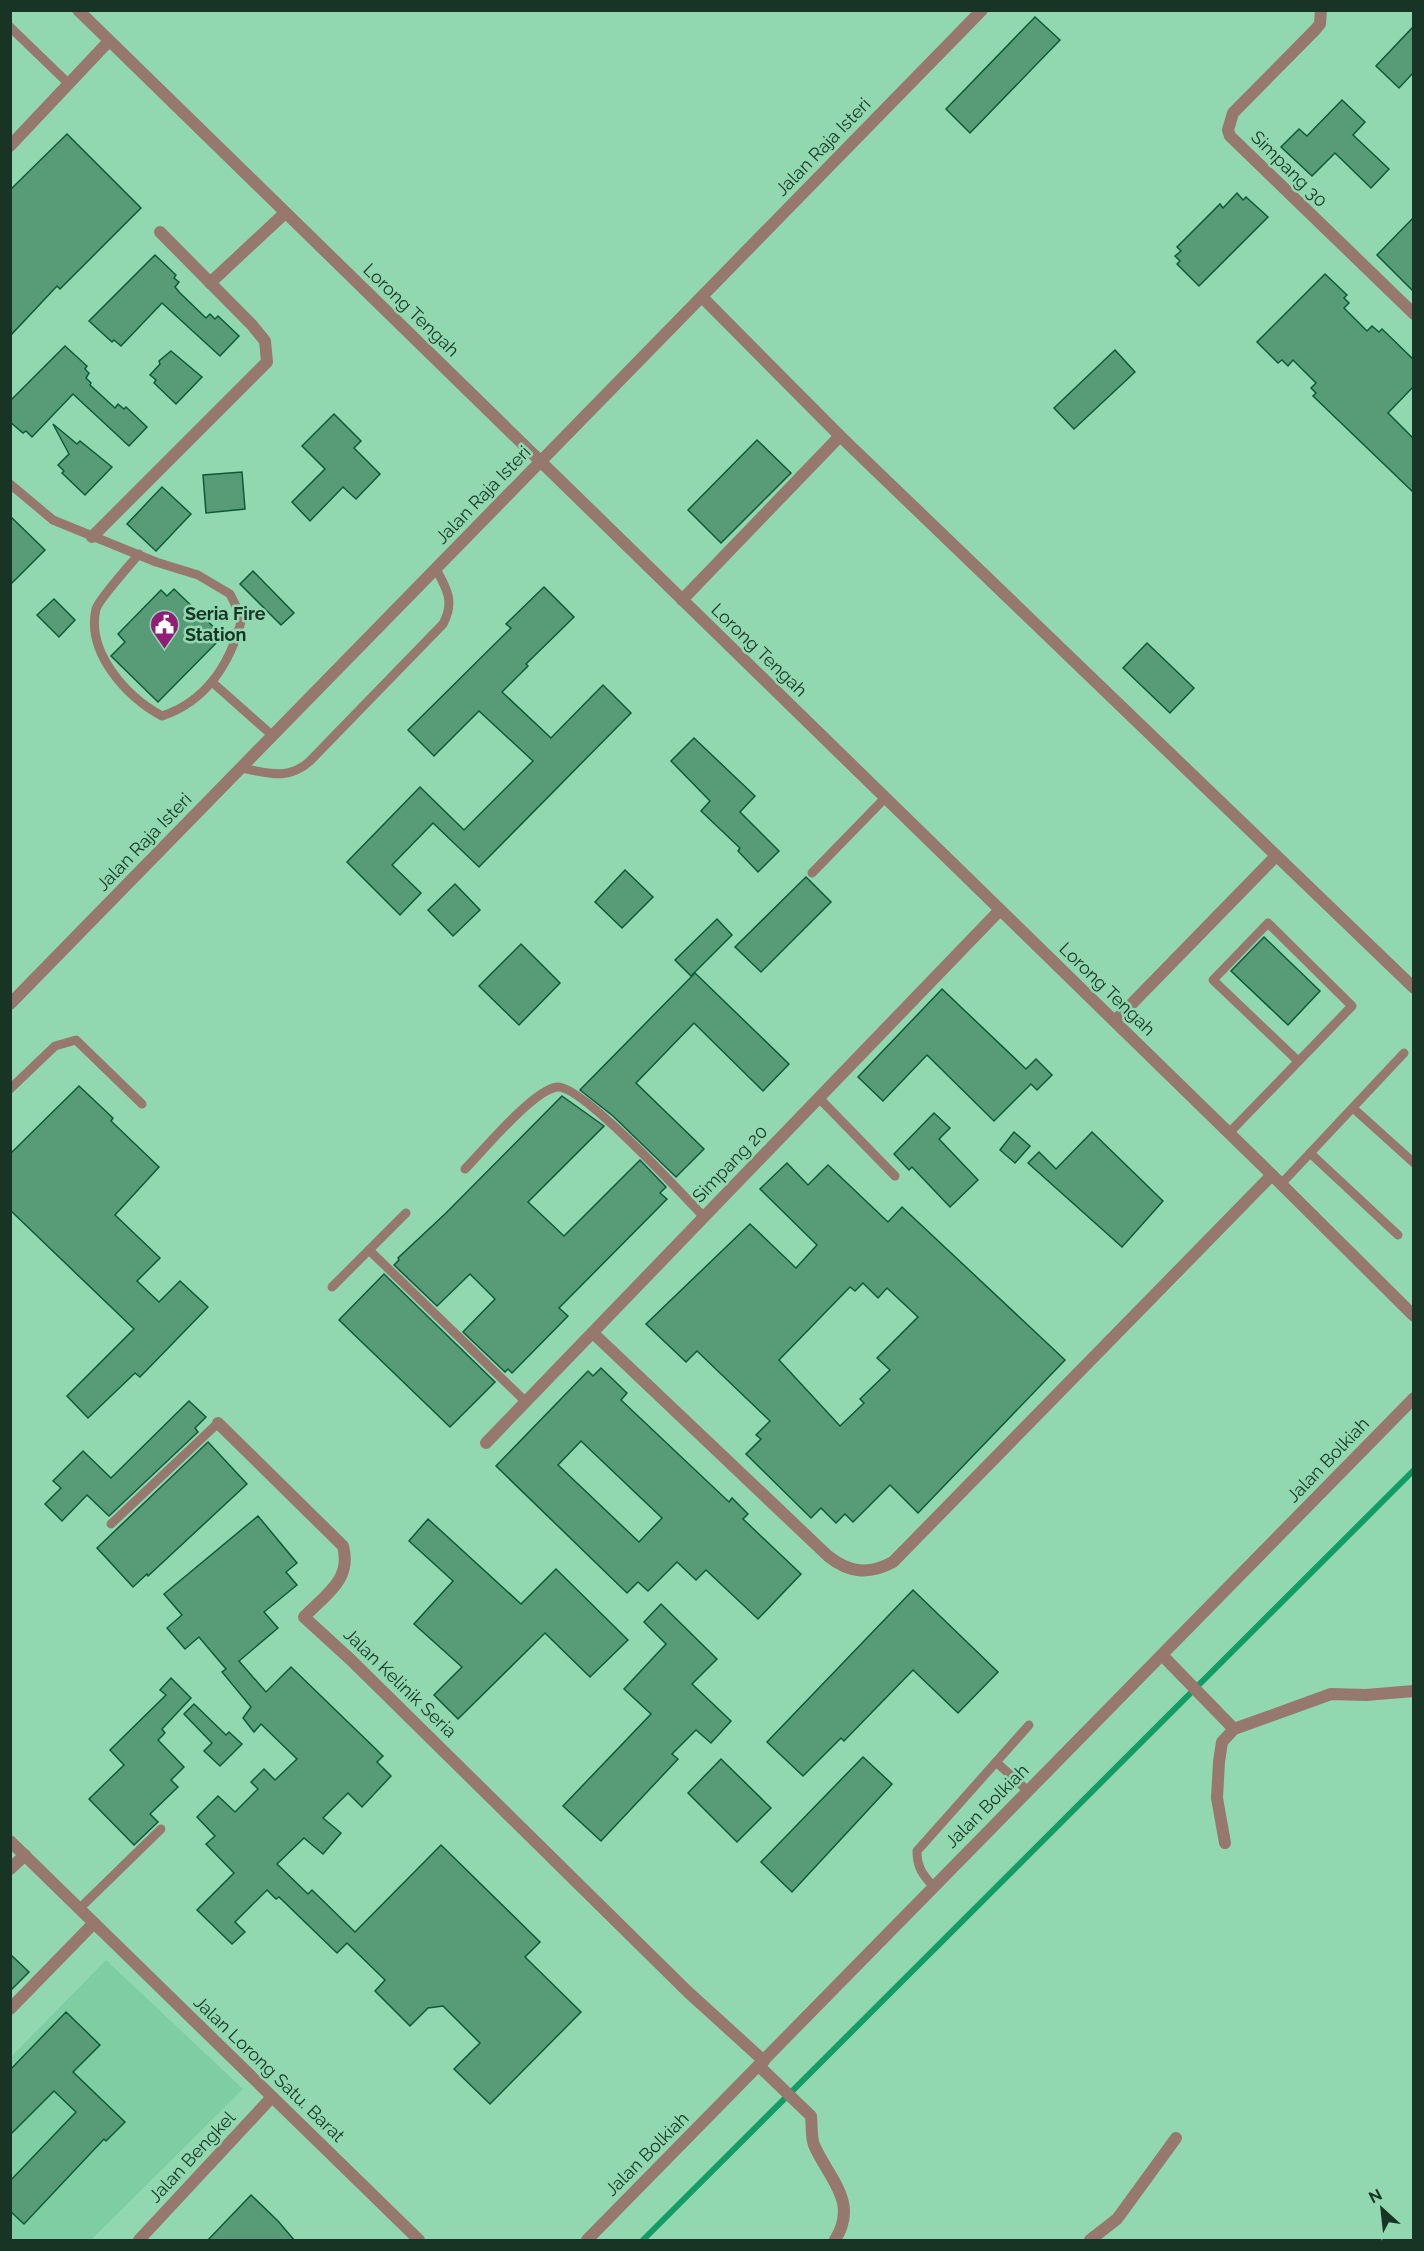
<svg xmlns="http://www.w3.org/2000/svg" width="1424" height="2251" font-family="Raleway,sans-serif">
  <rect width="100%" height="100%" fill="#91d8b1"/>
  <path fill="#7fcda3" d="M106,1960l137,129 -152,151h-80v-183z"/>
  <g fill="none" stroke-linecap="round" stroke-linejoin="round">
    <path stroke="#149c66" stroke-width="6" d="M643,2240l771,-770"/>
  </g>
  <g fill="#579c77" stroke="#0d5b3a" stroke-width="1.5" fill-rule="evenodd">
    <path d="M1035,17l25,23 -90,93 -24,-24z"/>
    <path d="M1413,27v46l-14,15 -23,-22z"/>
    <path d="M1342,100l23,22 -12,13 36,34 -18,19 -36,-35 -23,23 -31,-29 18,-18 8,7z"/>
    <path d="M67,134l74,74 -81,81 -3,-3 -47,50v-146z"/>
    <path d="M1237,193l6,7 3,-3 22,20 -69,69 -22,-22 3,-3 -5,-5 6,-5 -4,-4 43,-43 3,4z"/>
    <path d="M1413,218v73l-36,-36z"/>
    <path d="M155,255l21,20 -2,3 5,4 -4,5 5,6 26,25 4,-4 5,5 3,-3 21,20 -19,20 -58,-53 -41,43 -7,-6 -2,2 -23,-21z"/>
    <path d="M1325,274l22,21 -3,3 5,5 -5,5 23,23 5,-5 7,6 3,-3 31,30v28l-25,26 25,25v54l-100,-96 3,-3 -5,-5 5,-5 -23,-23 -5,6 -6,-6 -4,3 -21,-21z"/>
    <path d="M65,346l22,20 -2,3 4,4 -3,5 5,5 -1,2 25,23 3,-4 6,5 2,-2 21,20 -18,19 -56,-52 -41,43 -6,-6 -3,2 -13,-11v-21z"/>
    <path d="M1115,350l20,22 -61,57 -20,-21z"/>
    <path d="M171,351l31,26 -26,27 -22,-21 2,-3 -6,-5 10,-11 -1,-3z"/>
    <path d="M334,414l27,27 -7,7 26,26 -24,25 -13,-12 -33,34 -18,-19 33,-33 -23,-23z"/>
    <path d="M53,424l24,20 3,-3 32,26 -27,28 -23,-22 2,-2 -6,-6 11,-11z"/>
    <path d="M757,440l34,33 -70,70 -33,-33z"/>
    <path d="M242,472l3,37 -39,4 -3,-38z"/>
    <path d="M162,487l29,27 -35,37 -29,-27z"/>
    <path d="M10,516l35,34 -35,35z"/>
    <path d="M253,571l41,42 -13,12 -41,-41z"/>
    <path d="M544,587l30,30 -48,47 2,2 -26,26 49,46 52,-53 28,28 -152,154 -46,-44 -41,42 29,28 -21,22 -53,-53 73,-75 44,43 69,-69 -54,-50 -45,45 -26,-26 103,-102 -5,-4z"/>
    <path d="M174,589l49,47 -65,66 -47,-46 14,-14 -7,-8 43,-44 6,6z"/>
    <path d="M54,599l21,21 -16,17 -22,-22z"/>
    <path d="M1147,643l47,45 -24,25 -47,-45z"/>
    <path d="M694,738l61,58 -15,16 39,39 -21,21 -20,-21 2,-3 -39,-37 9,-10 -39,-40z"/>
    <path d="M625,870l28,27 -31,31 -27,-26z"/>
    <path d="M806,877l25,25 -70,70 -26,-25z"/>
    <path d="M455,884l25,26 -27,26 -25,-26z"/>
    <path d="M717,919l15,16 -41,41 -16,-16z"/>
    <path d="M1264,937l56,54 -32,34 -57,-54z"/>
    <path d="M521,944l39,39 -41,42 -40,-39z"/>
    <path d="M695,973l94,91 -26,27 -69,-68 -58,60 68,66 -28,28 -63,-61 -33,-26z"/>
    <path d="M942,989l84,80 10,-10 16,16 -15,15 -6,-6 -37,37 -67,-66 -44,46 -25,-24z"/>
    <path d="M79,1086l34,32 -2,3 48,46 -44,48 45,43 -23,23 22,21 21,-21 28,26 -68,70 -5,-4 -47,45 -21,-22 67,-67 -124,-119v-56z"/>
    <path d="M562,1096l42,30 -76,76 36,34 76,-76 26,27 -6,6 7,6 -108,109 9,8 -56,57 -4,-4 -3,3 -42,-40 32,-33 -25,-25 -33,32 -43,-41 5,-5 -1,-2 48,-45z"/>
    <path d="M934,1113l16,15 -11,11 39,41 -28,27 -38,-40 -3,3 -15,-16z"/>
    <path d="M1014,1132l16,14 -15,17 -15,-13z"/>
    <path d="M1092,1132l71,69 -41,46 -94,-84 11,-11 17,17z"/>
    <path d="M787,1163l21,22 20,-20 60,57 14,-15 163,153 -147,153 -28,-28 -37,37 -8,-8 -9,9 -15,-15 -10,10 -65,-64 15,-15 -5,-4 14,-14 -73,-70 -11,11 -40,-38 104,-100 46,44 21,-23 -57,-56zM863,1283l15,15 9,-10 31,29 -41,41 13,12 -30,29 4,4 -24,23 -61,-66 71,-73 5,4z"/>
    <path d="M384,1274l111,108 -45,45 -111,-107z"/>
    <path d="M601,1368l26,25 -6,7 108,102 3,-4 16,16 -5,5 58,55 -43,45 -52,-49 -10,10 -19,-18 -29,29 -10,-9 -11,11 -131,-127 92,-95 5,5zM581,1441l81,77 -23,24 -81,-77z"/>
    <path d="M189,1401l17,16 -11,11 3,4 -89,84 -22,-21 -25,26 -17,-17 16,-16 -8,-7 30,-30 28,27z"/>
    <path d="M208,1442l39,42 -99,92 -1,-2 -14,13 -36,-39z"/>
    <path d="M258,1516l39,47 -11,9 11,13 -33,27 14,16 -39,33 27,31 25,-25 92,89 -6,6 14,14 -29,31 -14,-14 -25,25 18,15 -18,21 -19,-16 -27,26 31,30 4,-4 43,42 86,-87 99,97 -15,15 56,55 -91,92 -36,-35 26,-26 -37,-37 -15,2 -18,18 -35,-35 10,-11 -38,-37 -10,10 -58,-56 -3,2 -9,-9 -32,32 10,10 -13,12 -35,-34 37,-37 -28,-29 9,-8 -18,-19 21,-21 17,16 23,-23 -7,-7 13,-13 11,11 22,-21 -36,-35 -7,8 -11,-14 8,-11 -29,-35 4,-3 -27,-32 -14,12 -18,-21 15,-13 -18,-21z"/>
    <path d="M428,1519l93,85 35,-35 72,71 -38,37 -45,-44 -87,86 -24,-24 28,-28 -48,-43 39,-43 -44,-40z"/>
    <path d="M913,1590l85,82 -40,41 -45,-43 -69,71 -3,-3 -38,38 -36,-34z"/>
    <path d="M661,1604l56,55 -25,25 39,37 -20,22 -15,-13 -24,24 6,5 -77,82 -38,-35 88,-92 -27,-25 42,-45 -22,-22z"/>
    <path d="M171,1678l20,20 -29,31 3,4 -7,7 26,27 -13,13 7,7 -28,27 8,8 -24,23 -45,-46 35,-34 -14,-15 56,-55 -6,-5z"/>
    <path d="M194,1704l32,31 3,-3 13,12 -22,22 -16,-15 8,-8 -28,-29z"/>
    <path d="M863,1757l29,27 -100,108 -31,-30z"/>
    <path d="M721,1759l50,49 -34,34 -49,-49z"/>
    <path d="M10,1954l19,18 -19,19z"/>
    <path d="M66,2012l34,33 -27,27 52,50 -19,19 -2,-2 -80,85 -14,-13v-30l66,-69 -22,-21 -44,44v-65z"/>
    <path d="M251,2195l27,26 17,20h-88z"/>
  </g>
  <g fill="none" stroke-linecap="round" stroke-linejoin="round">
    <g stroke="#96786e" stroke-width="9">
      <path d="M10,27l59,57"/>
      <path d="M10,484l43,36 103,42 42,13 32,19 12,24c-11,44 -35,83 -80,98 -35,-19 -76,-63 -66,-107 3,-10 34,-44 43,-55"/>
      <path d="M212,682l61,54"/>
      <path d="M241,768c27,5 47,13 69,-7l133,-137c12,-22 4,-35 -7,-55"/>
      <path d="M812,873l73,-75"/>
      <path d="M10,1089l45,-43 21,-6 66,64"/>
      <path d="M819,1098l76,78"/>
      <path d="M1353,1108l61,55"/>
      <path d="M1229,1133l123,-127 -84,-83 -55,57 85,81"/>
      <path d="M1310,1153l88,82"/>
      <path d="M465,1169c18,-18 68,-79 92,-82 24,-3 126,108 147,130"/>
      <path d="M1282,1183l122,-130"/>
      <path d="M369,1250l157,152"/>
      <path d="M332,1287l74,-74"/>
      <path d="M111,1524l107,-101"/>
      <path d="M996,1762l32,29"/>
      <path d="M933,1886c-11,-12 -16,-19 -16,-35l112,-126"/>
      <path d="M80,1908l81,-79"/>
    </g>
    <g stroke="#96786e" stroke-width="12">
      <path d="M78,10l1194,1165 142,141"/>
      <path d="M1321,10l-1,14 -5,6 -82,83 -5,17 2,6 184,178"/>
      <path d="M10,146l99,-105"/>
      <path d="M210,283l75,-70"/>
      <path d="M702,297l138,139 574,552"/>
      <path d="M92,537l175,-175 -2,-21 -13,-16 -92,-93"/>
      <path d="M682,600l158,-164"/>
      <path d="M10,1004l972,-994"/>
      <path d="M1115,1021l160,-164"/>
      <path d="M593,1333l235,223c21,17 41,19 65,6l379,-387"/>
      <path d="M218,1423l125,123c9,34 -17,48 -39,71l47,43 337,332 76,69"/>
      <path d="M486,1443l514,-533"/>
      <path d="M1162,1655l72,74"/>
      <path d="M10,1841l409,399"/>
      <path d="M1225,1843l-8,-45 2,-36 3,-20 12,-13 97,-35 35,1 48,-4"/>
      <path d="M10,1869l15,-14"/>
      <path d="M10,2009l84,-86"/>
      <path d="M759,2066l52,50c1,9 0,21 3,29 15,34 45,57 21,95"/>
      <path d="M139,2240l133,-143"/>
      <path d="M587,2240l827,-842"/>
      <path d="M1090,2240l27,-21 59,-81"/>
    </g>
  </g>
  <defs>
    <symbol id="civic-pin" viewBox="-11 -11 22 30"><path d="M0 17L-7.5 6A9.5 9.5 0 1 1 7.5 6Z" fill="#941c79" stroke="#91d8b1"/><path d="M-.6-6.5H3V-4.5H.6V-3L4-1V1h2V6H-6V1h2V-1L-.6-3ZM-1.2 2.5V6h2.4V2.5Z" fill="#fff"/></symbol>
  </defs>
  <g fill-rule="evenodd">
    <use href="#civic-pin" x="148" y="608" width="33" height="45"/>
  </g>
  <g text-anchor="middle" stroke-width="5" stroke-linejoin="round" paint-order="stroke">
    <g font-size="18" fill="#173425" stroke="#91d8b1">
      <text transform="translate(823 147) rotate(-46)" y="6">Jalan Raja Isteri</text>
      <text transform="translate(1289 169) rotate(45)" y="6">Simpang 30</text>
      <text transform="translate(411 310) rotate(44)" y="6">Lorong Tengah</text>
      <text transform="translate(483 495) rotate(-46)" y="6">Jalan Raja Isteri</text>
      <text transform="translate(759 650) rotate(44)" y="6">Lorong Tengah</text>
      <text transform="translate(144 842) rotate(-46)" y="6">Jalan Raja Isteri</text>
      <text transform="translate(1107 989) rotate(44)" y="6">Lorong Tengah</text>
      <text transform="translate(730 1164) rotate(-46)" y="6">Simpang 20</text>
      <text transform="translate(1328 1460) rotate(-46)" y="6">Jalan Bolkiah</text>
      <text transform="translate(400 1683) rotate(44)" y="6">Jalan Kelinik Seria</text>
      <text transform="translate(987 1806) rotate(-45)" y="6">Jalan Bolkiah</text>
      <text transform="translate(269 2069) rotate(44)" y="6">Jalan Lorong Satu. Barat</text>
      <text transform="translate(647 2154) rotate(-45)" y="6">Jalan Bolkiah</text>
      <text transform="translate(192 2157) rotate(-47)" y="6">Jalan Bengkel</text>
    </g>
    <g font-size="18" font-weight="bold" fill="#173425" stroke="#91d8b1" text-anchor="start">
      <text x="185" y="620">Seria Fire<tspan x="185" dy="21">Station</tspan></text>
    </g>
  </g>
  <rect width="1424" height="2251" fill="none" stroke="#173425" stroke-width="24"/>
  <g transform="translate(1382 2209) rotate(333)" stroke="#91d8b1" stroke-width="4.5" paint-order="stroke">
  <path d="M0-4.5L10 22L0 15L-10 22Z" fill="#173425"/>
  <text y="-9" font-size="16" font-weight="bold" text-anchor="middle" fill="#173425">N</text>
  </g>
</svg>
